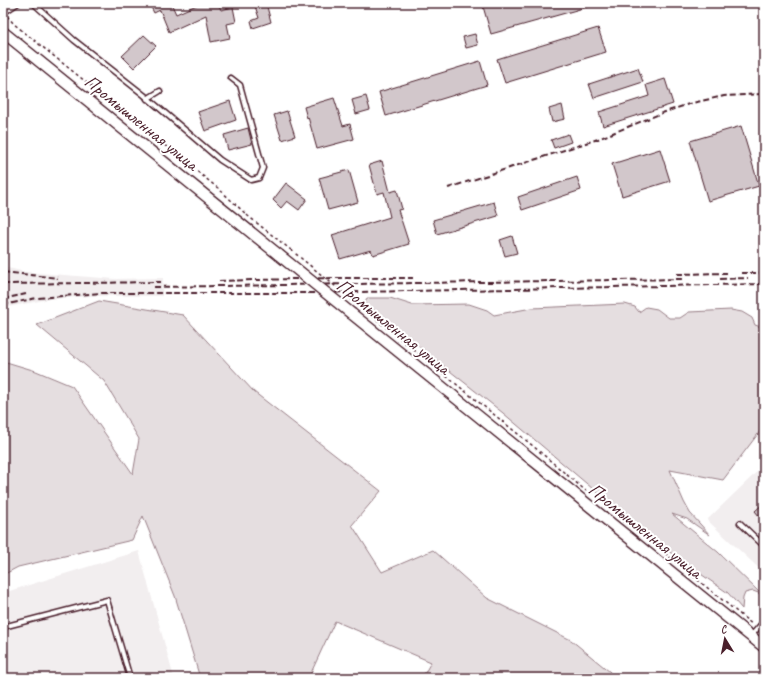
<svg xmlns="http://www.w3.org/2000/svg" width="767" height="681" font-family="Caveat,sans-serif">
  <rect width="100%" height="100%" fill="#fff"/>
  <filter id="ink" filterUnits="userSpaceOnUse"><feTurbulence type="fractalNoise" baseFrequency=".025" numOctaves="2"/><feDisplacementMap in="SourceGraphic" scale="8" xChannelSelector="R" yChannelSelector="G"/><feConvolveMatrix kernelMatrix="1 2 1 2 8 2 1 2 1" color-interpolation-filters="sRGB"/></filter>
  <g filter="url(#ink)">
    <g fill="#f2eeef">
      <path d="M3,267l23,5 89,7 48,-1 -1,18h-71l-41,3 -47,9z"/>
      <path d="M764,465v108l-57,-53z"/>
      <path d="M139,551l35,127h-171v-85z"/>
    </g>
    <g fill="#e5dee0" stroke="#987e86">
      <path d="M367,298h23l22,7 57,-1 18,6 7,5 38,-7 93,-4 10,3 4,5 7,-5 11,2 12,9h11l9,-6 42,-2 11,2 10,6 3,7 6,2 3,-1v100l-41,54 -53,-10 14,32 6,11 20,22 -23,-16 -15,-5 46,38 43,42 -8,-3 -8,2 -2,5 -1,11 -14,-16 -53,-37 -24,-18 -148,-125 -139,-110z"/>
      <path d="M99,301l84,14 71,77 127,99 -29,34 30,47 51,-22 54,48 84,42 39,32v6h-188l9,-16 -96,-41 -25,54 1,3h-111l-25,-82 -32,-80 -11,24 -114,27 -15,8v-214l33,10 36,15 61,88 6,-35 -35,-58 -67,-56z"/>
    </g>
    <g fill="#d2c7cb" stroke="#4a1f2b">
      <path d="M149,3h22l5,11 25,-11h17l3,7 12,-3 3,15 -9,2 3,14 -19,4 -5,-27 -37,17 -9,-22 -6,3z"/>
      <path d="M254,3h12l5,19 -18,6 -2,-7 8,-3z"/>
      <path d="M482,3h112v2l-103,29z"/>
      <path d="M598,28l8,24 -101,31 -8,-24z"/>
      <path d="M475,34l3,11 -12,3 -3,-11z"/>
      <path d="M144,35l12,11 -22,22 -12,-12z"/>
      <path d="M480,61l7,24 -101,31 -7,-24z"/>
      <path d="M638,68l5,14 -49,16 -5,-14z"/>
      <path d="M665,79l8,25 -70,22 -4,-14 50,-16 -3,-11z"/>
      <path d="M366,96l4,14 -14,4 -4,-14z"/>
      <path d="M334,98l9,28 7,-2 4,15 -37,10 -9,-32 -1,1 -3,-11z"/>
      <path d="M230,101l6,19 -31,11 -7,-19z"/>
      <path d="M562,105l3,14 -13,3 -3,-13z"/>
      <path d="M287,111l8,25 -13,4 -8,-25z"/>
      <path d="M741,126l18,60 -51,15 -18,-60z"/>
      <path d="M248,128l4,16 -24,6 -4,-15z"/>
      <path d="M568,134l3,8 -17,6 -3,-8z"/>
      <path d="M660,149l10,32 -48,15 -10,-32z"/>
      <path d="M382,161l8,31 7,-2 5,19 -4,1 11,34 -36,11 -2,-5 -31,9 -8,-24 58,-18 -6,-25 -7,2 -8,-29z"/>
      <path d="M349,170l9,32 -30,8 -9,-32z"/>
      <path d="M577,177l4,13 -59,20 -4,-13z"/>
      <path d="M286,183l21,16 -8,11 -12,-9 -6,7 -8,-8z"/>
      <path d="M494,202l4,14 -61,18 -4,-14z"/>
      <path d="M512,236l5,17 -12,3 -5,-16z"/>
      <path d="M764,503v19l-9,-11z"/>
    </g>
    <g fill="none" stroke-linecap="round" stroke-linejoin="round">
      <defs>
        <g id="service">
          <path d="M33,3l41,37 70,55 76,65 31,20 8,-2 4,-10 -23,-83 -9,-7"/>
          <path d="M3,13l15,-10"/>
          <path d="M147,99l13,-8"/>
          <path d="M740,523l24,23"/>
          <path d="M3,627l104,-27 23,78"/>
          <path d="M751,636l13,-15"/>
        </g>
        <g id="tertiary">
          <path d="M3,32l276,223"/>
          <path d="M352,314l412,333"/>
        </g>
      </defs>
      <use href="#service" stroke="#4a1f2b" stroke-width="7"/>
      <use href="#tertiary" stroke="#4a1f2b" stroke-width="13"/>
      <g stroke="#4a1f2b" stroke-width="1.5" stroke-dasharray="3 3" stroke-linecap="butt">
        <path d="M7,16l7,8 205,165 29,27 43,34"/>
        <path d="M362,308l171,138 53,45"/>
        <path d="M622,520l27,20 104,85"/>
      </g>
      <use href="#service" stroke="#fff" stroke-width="4"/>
      <use href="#tertiary" stroke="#fff" stroke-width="10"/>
      <g stroke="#4a1f2b" stroke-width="2" stroke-dasharray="6 3" stroke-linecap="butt">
        <path d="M763,3l1,1"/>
        <path d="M448,188l150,-49 64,-26 30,-10 32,-7 40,-2"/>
        <path d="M3,272l55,6"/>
        <path d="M741,273h23"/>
        <path d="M677,274l50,-1"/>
        <path d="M720,279l28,-1"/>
        <path d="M219,281l113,-3h81"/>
        <path d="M3,284l158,-2"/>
        <path d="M154,287l530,-8"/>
        <path d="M3,299l23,-5"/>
        <path d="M3,305l34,-7 65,-5h207l455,-9"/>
      </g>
      <defs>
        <path id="tertiary-bridge" d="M279,255l73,59"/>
      </defs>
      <use href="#tertiary-bridge" stroke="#4a1f2b" stroke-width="13" stroke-linecap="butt"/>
      <path stroke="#4a1f2b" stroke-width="1.5" stroke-dasharray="3 3" stroke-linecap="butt" d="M291,250l71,58"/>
      <use href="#tertiary-bridge" stroke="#fff" stroke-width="10"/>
    </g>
  </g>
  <g text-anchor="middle" stroke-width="4" stroke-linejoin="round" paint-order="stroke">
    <g font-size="19" fill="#4a1f2b" stroke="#fff">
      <text transform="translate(142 122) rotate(39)" y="7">Промышленная улица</text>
      <text transform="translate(394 326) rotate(39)" y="7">Промышленная улица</text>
      <text transform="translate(646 530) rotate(39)" y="7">Промышленная улица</text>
    </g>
  </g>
  <rect width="767" height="681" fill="none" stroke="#fff" stroke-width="16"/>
  <rect x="8" y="8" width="751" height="665" fill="none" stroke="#4a1f2b" stroke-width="1.5" filter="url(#ink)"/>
  <g transform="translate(725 639) rotate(350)" stroke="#ffffff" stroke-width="3" paint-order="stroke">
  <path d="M0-3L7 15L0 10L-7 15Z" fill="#4a1f2b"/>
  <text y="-6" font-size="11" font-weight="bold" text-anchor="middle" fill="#4a1f2b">С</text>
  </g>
</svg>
